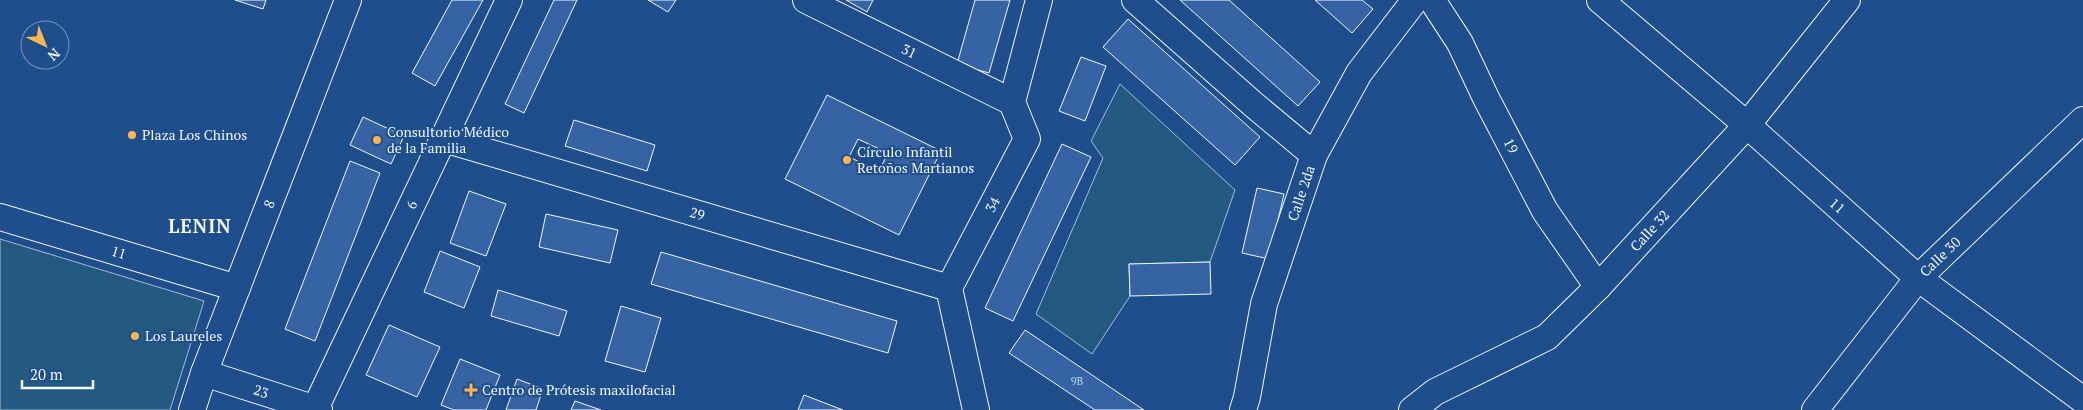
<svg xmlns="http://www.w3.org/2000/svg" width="2083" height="410" font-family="'PT Serif',serif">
  <rect width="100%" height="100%" fill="#1f4e8c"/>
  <g fill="#245a82" stroke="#a8bbd7">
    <path d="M1120,84l115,106 -25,72 -81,2 1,32 -38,58 -56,-40 67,-156 -12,-17z"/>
    <path d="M0,239l204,62 -34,109h-170z"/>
  </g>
  <g fill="#3563a3" stroke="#f2f6ff" fill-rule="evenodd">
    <path d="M235,0h31l-3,9z"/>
    <path d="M452,0h31l-48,86 -23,-13z"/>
    <path d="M554,0h23l-53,113 -19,-9z"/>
    <path d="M648,0h28l-8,12z"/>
    <path d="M846,0h27l-6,12z"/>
    <path d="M975,0h35l-21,73 -32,-9z"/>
    <path d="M1180,0h49l91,82 -22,24z"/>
    <path d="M1315,0h47l11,9 -21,24z"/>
    <path d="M1128,19l132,118 -25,28 -132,-118z"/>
    <path d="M1081,57l25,9 -21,55 -26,-10z"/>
    <path d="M827,95l114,56 -42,84 -114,-56zM858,139l30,14 -9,18 -30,-14z"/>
    <path d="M363,117l41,19 -13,28 -41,-19z"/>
    <path d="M574,120l81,25 -8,26 -82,-25z"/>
    <path d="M1062,144l29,13 -78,164 -28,-13z"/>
    <path d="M350,161l30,12 -65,168 -30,-12z"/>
    <path d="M1257,188l27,6 -15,65 -27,-6z"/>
    <path d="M469,191l37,13 -20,52 -36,-13z"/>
    <path d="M546,214l72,16 -8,33 -71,-16z"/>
    <path d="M440,251l40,16 -16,41 -40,-16z"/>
    <path d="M661,252l236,69 -9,32 -237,-69z"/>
    <path d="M1210,262l1,32 -81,2 -1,-32z"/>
    <path d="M498,290l69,21 -8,25 -68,-20z"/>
    <path d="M621,306l40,12 -16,54 -40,-11z"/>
    <path d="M389,325l51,22 -23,50 -51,-22z"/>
    <path d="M1025,330l119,80h-49l-86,-57z"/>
    <path d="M460,359l40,16 -14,35h-32l-13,-5z"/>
    <path d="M517,379l26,10 -7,21h-30z"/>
    <path d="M804,395l39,15h-45z"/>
    <path d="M575,401l26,9h-30z"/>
  </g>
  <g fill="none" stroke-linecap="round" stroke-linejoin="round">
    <defs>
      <g id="minor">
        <path id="s1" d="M806,0l206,102"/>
        <path d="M1135,0l119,105 60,50"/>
        <path id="s2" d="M1432,0l28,43 26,55 59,113 53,76"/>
        <path id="s3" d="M1600,0l147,125 171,153 165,122"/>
        <path id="s4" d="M444,139l505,149"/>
        <path id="s5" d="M0,217l237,71"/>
        <path id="s6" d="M204,373l115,37"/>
        <path id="s7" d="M315,409c64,-137 130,-273 194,-409"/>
        <path id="s8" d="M192,410l12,-37 144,-373"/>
        <path id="s9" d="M976,410l-27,-122 78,-149 -15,-37 27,-102"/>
        <path id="s10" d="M1243,410l4,-13 17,-93 50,-149 45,-82 56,-73"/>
        <path id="s11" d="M1412,410l23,-18 112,-55 51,-50 149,-162 100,-125"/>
        <path id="s12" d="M1815,410l103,-132 165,-158"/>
      </g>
    </defs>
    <use href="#minor" stroke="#f2f6ff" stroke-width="28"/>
    <use href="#minor" stroke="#1f4e8c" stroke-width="26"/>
  </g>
  <g fill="#ffb74d" stroke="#1f4e8c" stroke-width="2">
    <circle cx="132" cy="135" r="5"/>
    <circle cx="377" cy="140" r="5"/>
    <circle cx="847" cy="160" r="5"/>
    <circle cx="135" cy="336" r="5"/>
    <path d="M468.5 382.5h5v5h5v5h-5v5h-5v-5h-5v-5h5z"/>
  </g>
  <g text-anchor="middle" stroke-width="4" stroke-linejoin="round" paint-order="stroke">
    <g font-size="11" fill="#c3d1e8">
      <text x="1077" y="385">9B</text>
    </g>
    <g font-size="14" fill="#f2f6ff" stroke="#1f4e8c">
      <text dy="5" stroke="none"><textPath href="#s1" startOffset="115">31</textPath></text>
      <text dy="5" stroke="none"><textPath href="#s2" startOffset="166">19</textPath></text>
      <text dy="5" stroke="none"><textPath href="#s10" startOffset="225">Calle 2da</textPath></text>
      <text dy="5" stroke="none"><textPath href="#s7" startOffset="226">6</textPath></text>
      <text dy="5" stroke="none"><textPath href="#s9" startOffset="219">34</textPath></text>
      <text dy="5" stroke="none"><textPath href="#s8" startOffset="220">8</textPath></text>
      <text dy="5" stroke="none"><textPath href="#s3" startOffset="314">11</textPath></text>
      <text dy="5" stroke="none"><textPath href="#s4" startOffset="264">29</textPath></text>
      <text dy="5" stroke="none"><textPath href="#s11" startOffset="302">Calle 32</textPath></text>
      <text dy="5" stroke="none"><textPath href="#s5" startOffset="124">11</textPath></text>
      <text dy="5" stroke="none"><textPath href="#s12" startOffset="198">Calle 30</textPath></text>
      <text dy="5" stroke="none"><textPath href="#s6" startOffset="60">23</textPath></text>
    </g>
    <g font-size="14" fill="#f2f6ff" stroke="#1f4e8c" text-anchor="start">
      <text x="387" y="137">Consultorio Médico<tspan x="387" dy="16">de la Familia</tspan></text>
      <text x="142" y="140">Plaza Los Chinos</text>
      <text x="857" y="157">Círculo Infantil<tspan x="857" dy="16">Retoños Martianos</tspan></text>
      <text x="145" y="341">Los Laureles</text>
      <text x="482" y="395">Centro de Prótesis maxilofacial</text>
    </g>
    <g font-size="19" font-weight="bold" letter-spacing="1" fill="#f2f6ff" stroke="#1f4e8c">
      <text x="200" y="233">LENIN</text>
    </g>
  </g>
  <g transform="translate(45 45) rotate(137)"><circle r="24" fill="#1f4e8c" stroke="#7391ba"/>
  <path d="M0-4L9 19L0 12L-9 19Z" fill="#ffb74d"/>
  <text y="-8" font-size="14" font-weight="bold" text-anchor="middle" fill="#f2f6ff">N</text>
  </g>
  <path d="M22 380v8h71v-8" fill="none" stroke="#f2f6ff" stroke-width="2.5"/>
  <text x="30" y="380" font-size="15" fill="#f2f6ff" stroke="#1f4e8c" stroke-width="4" paint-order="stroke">20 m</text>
</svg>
